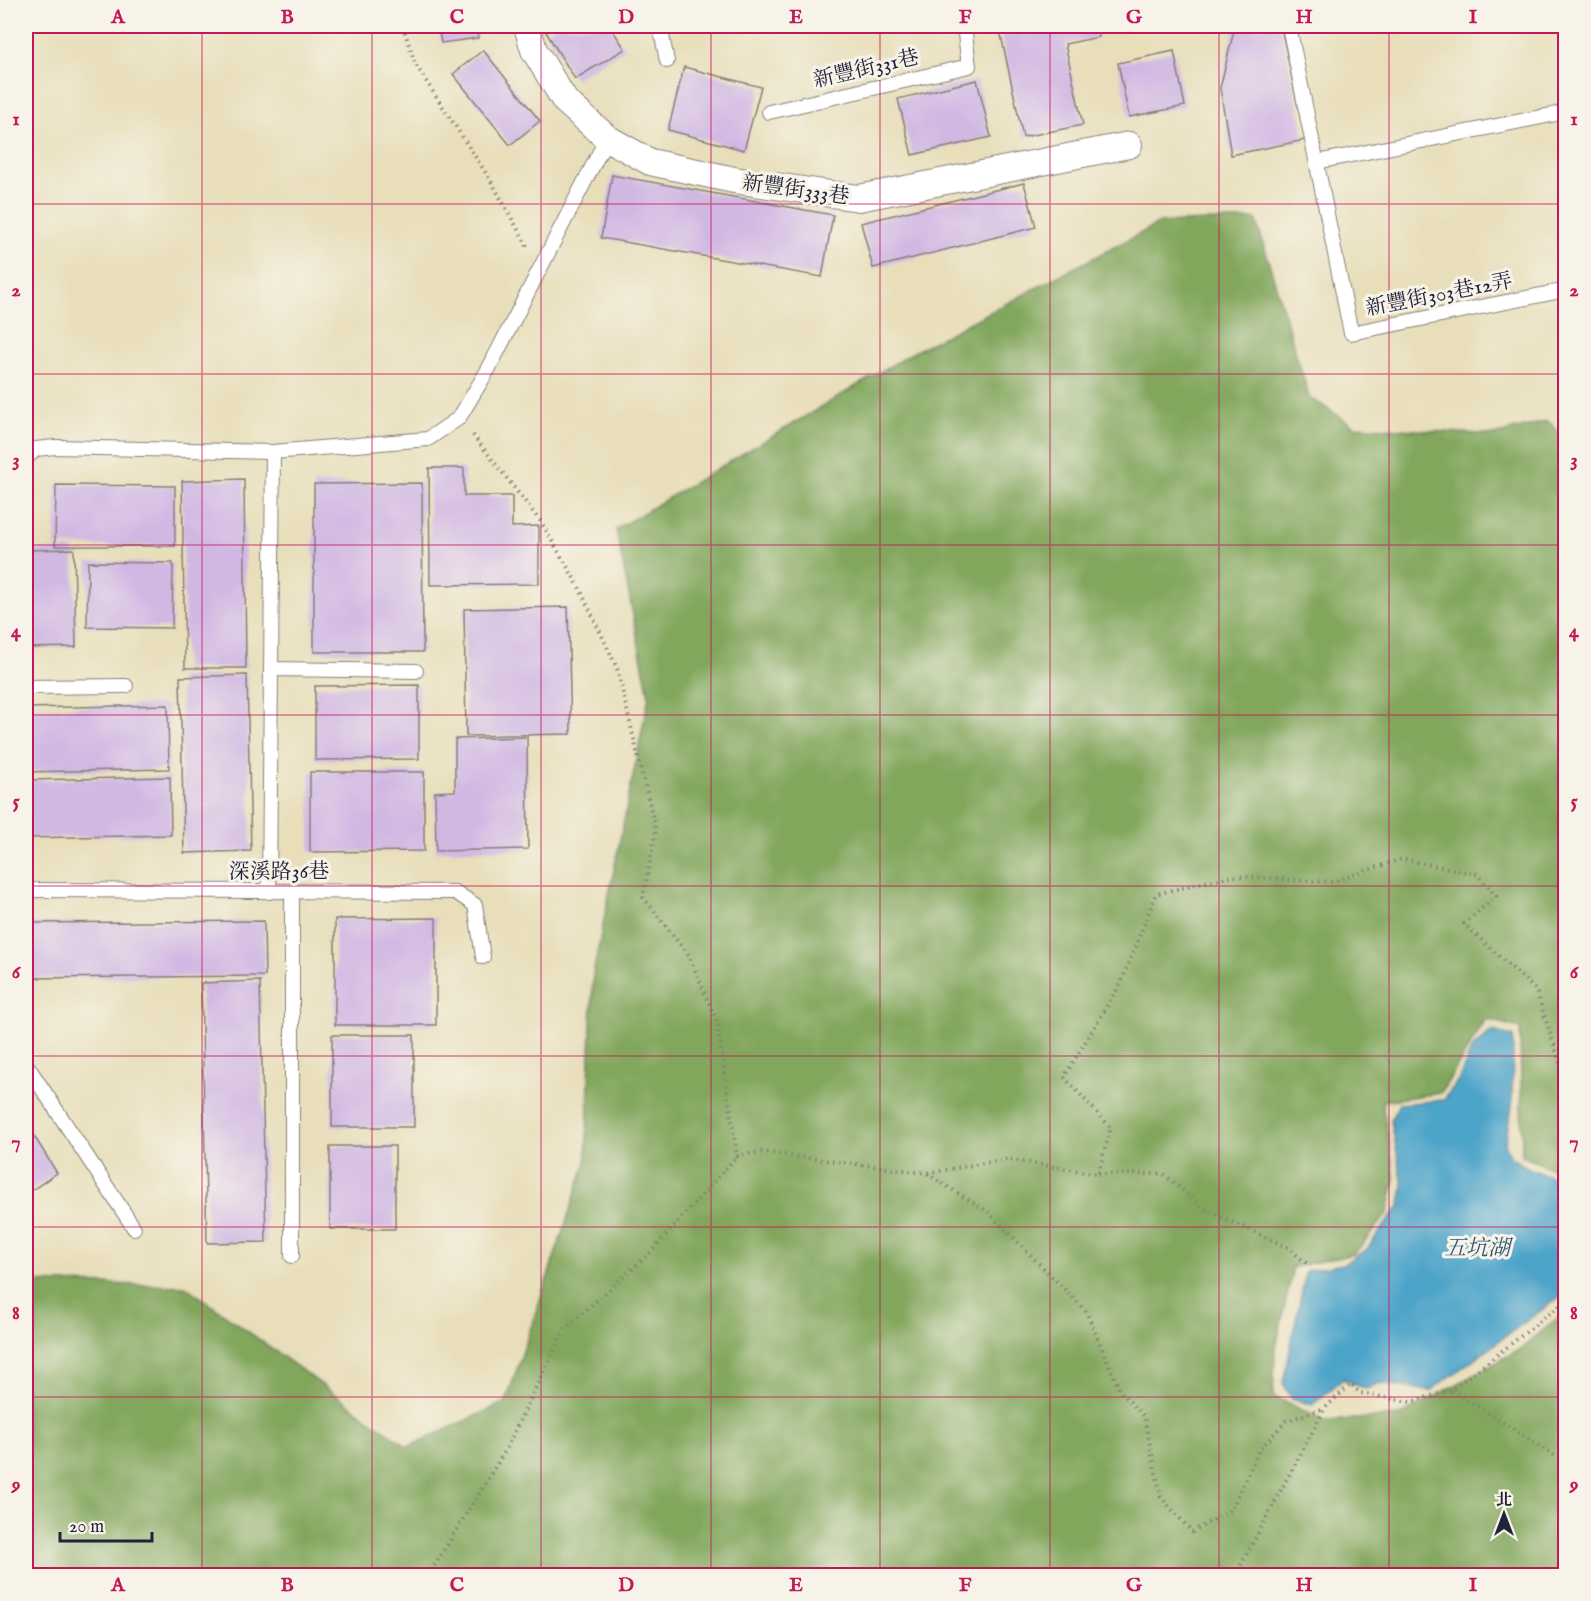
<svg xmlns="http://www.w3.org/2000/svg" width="1591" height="1601" font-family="'IM FELL English','Noto Serif TC',serif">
  <rect width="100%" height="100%" fill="#f7f3e8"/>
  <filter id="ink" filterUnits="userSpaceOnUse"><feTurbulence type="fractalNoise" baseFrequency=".0167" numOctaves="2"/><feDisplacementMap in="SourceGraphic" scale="12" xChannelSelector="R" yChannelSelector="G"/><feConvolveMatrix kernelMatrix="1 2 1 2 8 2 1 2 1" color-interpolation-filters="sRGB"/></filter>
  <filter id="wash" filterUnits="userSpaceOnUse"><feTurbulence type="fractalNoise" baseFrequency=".008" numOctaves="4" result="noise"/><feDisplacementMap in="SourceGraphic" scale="24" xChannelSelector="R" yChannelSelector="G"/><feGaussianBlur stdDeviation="1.35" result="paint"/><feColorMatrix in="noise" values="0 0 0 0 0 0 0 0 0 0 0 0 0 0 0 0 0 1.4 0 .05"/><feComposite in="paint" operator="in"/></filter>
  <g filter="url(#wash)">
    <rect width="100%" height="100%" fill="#e8deba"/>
    <path fill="#81a65c" stroke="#52644c" stroke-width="1.5" d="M1256,219l53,178 45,29 140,9 54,-14 17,17v736l-43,-18 -2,-128 -34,-9 -45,74 -59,8 13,78 -7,34 -34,41 -61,13 -18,85 -2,44 52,25 75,-5 122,-68 43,-36v263h-1539v-293l159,4 223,161 98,-45 80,-240 7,-188 56,-278 -33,-167 296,-176 248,-130z"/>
    <path fill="#4da4c9" stroke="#386382" stroke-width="1.5" d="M1492,1031l21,5 -1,70 -7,37 6,15 19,11 35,12v112l-135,98 -50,-8 -14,6 -23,-10 -31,26 -20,-6 -9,-16 23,-112 37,-7 23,-14 34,-45 3,-19 -12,-66 8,-16 45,-4 15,-21 13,-31z"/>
    <g id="blocks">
      <g fill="#d1b8e3">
        <path d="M438,26h38l2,12 -37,5z"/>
        <path d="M557,26h53l15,23 -50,30 -29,-47z"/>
        <path d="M999,26h97l3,11 -34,7 18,81 -60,12z"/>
        <path d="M1235,26h46l24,114 -74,15 -11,-67z"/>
        <path d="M483,50l57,71 -30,24 -57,-71z"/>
        <path d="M1174,51l11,55 -56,11 -11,-54z"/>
        <path d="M684,67l77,20 -17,63 -76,-20z"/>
        <path d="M977,80l14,57 -79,18 -14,-56z"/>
        <path d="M612,175l221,40 -11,62 -221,-39z"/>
        <path d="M1024,183l12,44 -163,41 -12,-45z"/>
        <path d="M429,468h35v28h48v31l27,-1v58l-109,1z"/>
        <path d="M244,479l2,189h-61l-3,-187z"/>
        <path d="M422,483l1,169h-109v-168z"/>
        <path d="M56,485l119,1v60h-120z"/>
        <path d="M74,549l2,98 -50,1v-98z"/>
        <path d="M88,562l85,1 -1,65 -85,-1z"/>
        <path d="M568,607l3,127 -105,2 -2,-127z"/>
        <path d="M247,675l4,176 -67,2 -4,-176z"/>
        <path d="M419,685v74l-104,1v-74z"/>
        <path d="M168,705l1,64 -143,3v-64z"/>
        <path d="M527,737l1,112 -92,2 -1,-59 20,-1v-52z"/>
        <path d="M310,772h114v79l-114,1z"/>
        <path d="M170,777l1,58 -145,3v-58z"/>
        <path d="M436,918v107h-101v-106z"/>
        <path d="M264,921l1,55 -239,2v-55z"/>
        <path d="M260,981l6,261 -59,1 -6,-260z"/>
        <rect x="332" y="1035" width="82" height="92"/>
        <path d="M26,1123l31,50 -31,21z"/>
        <rect x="330" y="1146" width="65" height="83"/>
      </g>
    </g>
  </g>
  <g filter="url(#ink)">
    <use href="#blocks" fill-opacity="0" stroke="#85807a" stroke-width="1.5"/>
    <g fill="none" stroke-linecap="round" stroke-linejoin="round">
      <defs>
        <g id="service">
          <path d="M660,26l7,35"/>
          <path d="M1289,26l62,307 215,-43"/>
          <path d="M769,112l200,-46 -5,-40"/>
          <path d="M1317,162l249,-50"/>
          <path d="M26,458l10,-9 19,-2 218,5 155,-13 31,-21 30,-50 118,-230"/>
          <path d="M271,669l145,2"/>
          <path d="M26,687l100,-1"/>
          <path d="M26,890l429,2 20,13 8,52"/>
          <path d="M269,892l4,-440"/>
          <path d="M292,893v363"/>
          <path d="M26,1064l108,164"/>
        </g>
        <path id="minor" d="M527,26l7,24 31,51 42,37 43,24 84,18 125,18 270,-53"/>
      </defs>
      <use href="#service" stroke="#85807a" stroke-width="16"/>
      <use href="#minor" stroke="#85807a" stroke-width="28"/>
      <g stroke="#85807a" stroke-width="4" stroke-dasharray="1.5 4.5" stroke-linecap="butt">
        <path d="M403,26l12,38 76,117 36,65"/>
        <path d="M473,435l68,87 37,63 39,83 39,163 -13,66 46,59 28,66 20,134 25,-4 164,21 62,39 98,99 34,80 24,26 17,80 31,35 39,-22 28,-60 27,-29 39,-13"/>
        <path d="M928,1173l79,-14 91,15 13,-46 -47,-51 57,-94 35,-89 76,-18 100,6 70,-23 75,15 19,22 -32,28 72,66 30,91"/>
        <path d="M1098,1174h66l42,36 81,37 23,19"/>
        <path d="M1452,1390l103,66h11"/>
        <path d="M428,1576l77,-125 59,-121 87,-78 86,-96"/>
        <path d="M1235,1576l90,-168 26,-24 9,9 50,9 42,-12 114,-89"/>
      </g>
      <use href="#service" stroke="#fff" stroke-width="14"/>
      <use href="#minor" stroke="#fff" stroke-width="26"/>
    </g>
  </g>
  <path fill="none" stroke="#c2185b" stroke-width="1.5" stroke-opacity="0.55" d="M202,26v1550M372,26v1550M541,26v1550M711,26v1550M880,26v1550M1050,26v1550M1219,26v1550M1389,26v1550M26,204h1540M26,374h1540M26,545h1540M26,715h1540M26,886h1540M26,1056h1540M26,1227h1540M26,1397h1540"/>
  <g text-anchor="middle" stroke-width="6" stroke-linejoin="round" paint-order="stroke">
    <g font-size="21" fill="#22223b" stroke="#f7f3e8">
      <text transform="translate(866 68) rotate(-13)" y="7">新豐街331巷</text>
      <text transform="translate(796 189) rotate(8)" y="7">新豐街333巷</text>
      <text transform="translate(1439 294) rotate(-11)" y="7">新豐街303巷12弄</text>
      <text x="279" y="878">深溪路36巷</text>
    </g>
    <g font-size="22" font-style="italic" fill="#335674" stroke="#f7f3e8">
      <text x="1477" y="1255">五坑湖</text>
    </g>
  </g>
  <rect width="1591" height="1601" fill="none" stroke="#f7f3e8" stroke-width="66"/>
  <g transform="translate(1504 1514)" stroke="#f7f3e8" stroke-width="4.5" paint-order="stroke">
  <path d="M0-4.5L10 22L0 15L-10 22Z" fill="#22223b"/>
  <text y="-9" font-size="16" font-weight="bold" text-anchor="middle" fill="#22223b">北</text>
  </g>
  <path d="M60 1532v9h92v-9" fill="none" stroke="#22223b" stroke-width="3"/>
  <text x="69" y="1532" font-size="18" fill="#22223b" stroke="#f7f3e8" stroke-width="4.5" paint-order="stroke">20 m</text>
  <rect x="33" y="33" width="1525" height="1535" fill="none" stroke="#c2185b" stroke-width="2"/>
  <g font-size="20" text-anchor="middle" font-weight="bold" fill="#c2185b">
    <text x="118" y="23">A</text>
    <text x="287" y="23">B</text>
    <text x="457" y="23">C</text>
    <text x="626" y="23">D</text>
    <text x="796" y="23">E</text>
    <text x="965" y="23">F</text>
    <text x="1134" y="23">G</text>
    <text x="1304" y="23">H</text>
    <text x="1473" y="23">I</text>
    <text x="16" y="125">1</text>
    <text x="1574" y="125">1</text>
    <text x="16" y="296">2</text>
    <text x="1574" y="296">2</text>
    <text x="16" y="466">3</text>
    <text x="1574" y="466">3</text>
    <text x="16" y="637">4</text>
    <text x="1574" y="637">4</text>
    <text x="16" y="807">5</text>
    <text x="1574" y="807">5</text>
    <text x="16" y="978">6</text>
    <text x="1574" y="978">6</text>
    <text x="16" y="1148">7</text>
    <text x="1574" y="1148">7</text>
    <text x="16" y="1319">8</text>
    <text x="1574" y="1319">8</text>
    <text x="16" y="1490">9</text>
    <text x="1574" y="1490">9</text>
    <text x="118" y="1591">A</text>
    <text x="287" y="1591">B</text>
    <text x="457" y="1591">C</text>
    <text x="626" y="1591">D</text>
    <text x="796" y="1591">E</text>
    <text x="965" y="1591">F</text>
    <text x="1134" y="1591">G</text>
    <text x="1304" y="1591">H</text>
    <text x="1473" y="1591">I</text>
  </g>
</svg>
